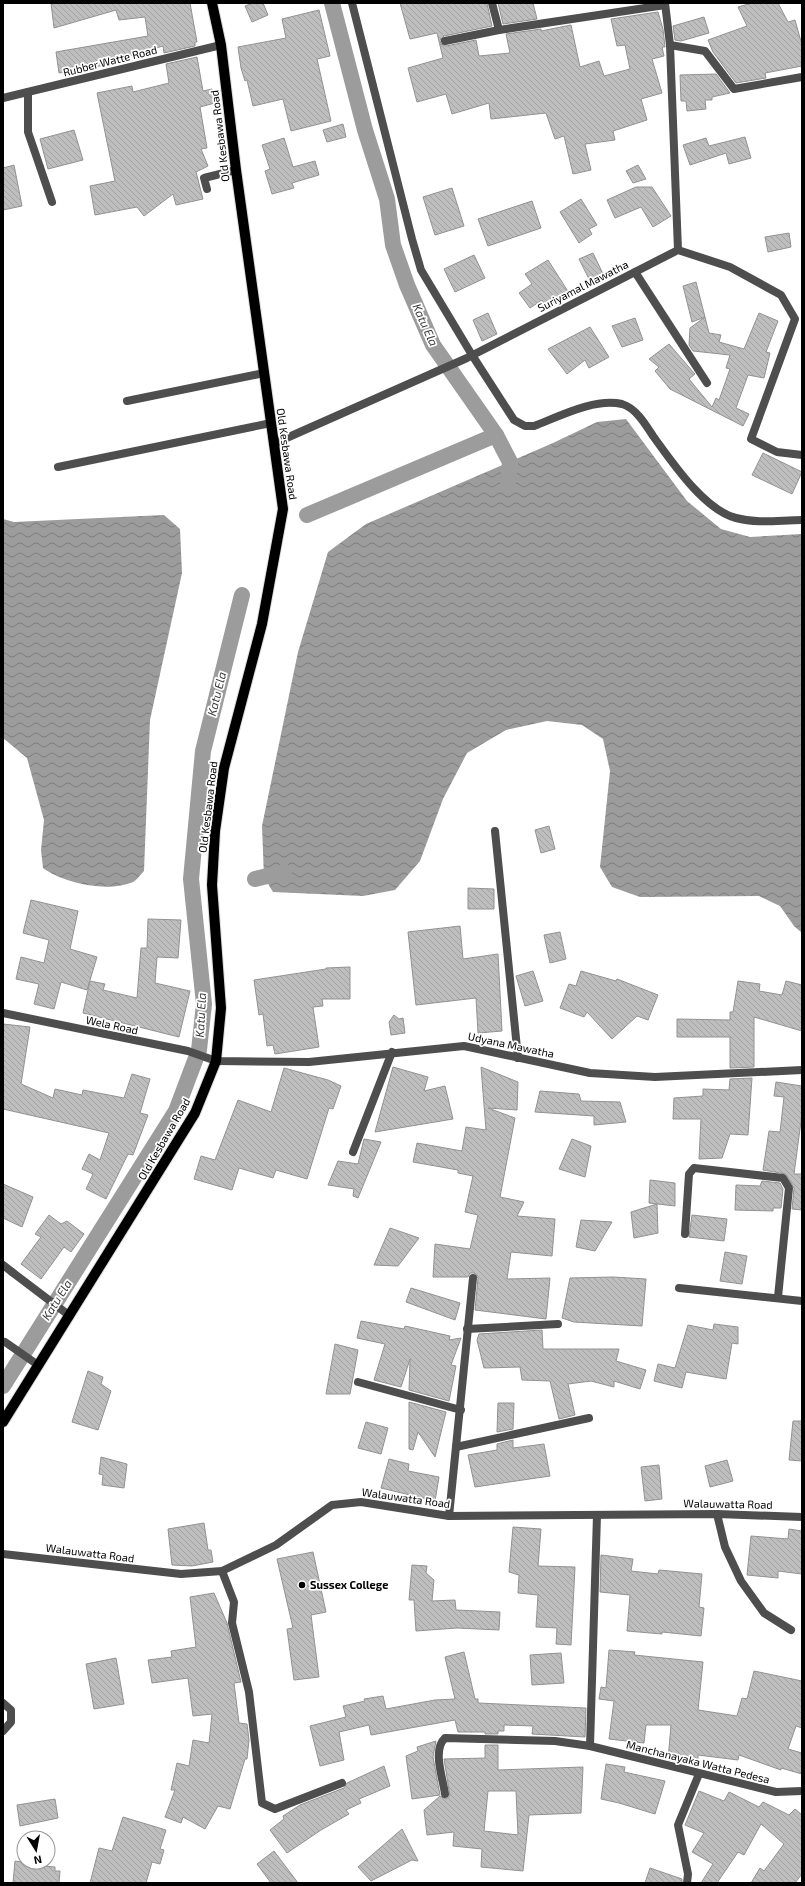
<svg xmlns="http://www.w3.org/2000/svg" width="805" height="1886" font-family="'Exo 2',sans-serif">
  <defs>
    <pattern id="water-waves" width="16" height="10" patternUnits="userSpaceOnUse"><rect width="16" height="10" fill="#9c9c9c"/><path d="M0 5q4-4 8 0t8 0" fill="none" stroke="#7d7d7d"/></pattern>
    <pattern id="building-back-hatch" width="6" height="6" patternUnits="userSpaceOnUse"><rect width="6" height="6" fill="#bebebe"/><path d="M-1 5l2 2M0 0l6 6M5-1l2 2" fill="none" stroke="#a2a2a2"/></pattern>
  </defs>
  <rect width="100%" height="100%" fill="#fff"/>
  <g fill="url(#water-waves)">
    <path d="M626,419l61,82 34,28 29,8 52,-3v399l-8,-7 -14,-20 -21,-10 -119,1 -28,-10 -12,-20 10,-96 -7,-32 -21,-14 -35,-4 -41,9 -39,23 -24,46 -23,62 -25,29 -32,6 -90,-4 -9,-15 -2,-51 36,-174 30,-100 38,-28 187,-81 44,-21z"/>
    <path d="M164,515l16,14 2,44 -32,147 -6,151c-4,4 -7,9 -11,11 -25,11 -70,1 -90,-14l-2,-18 3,-30 -17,-62 -24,-20v-219l11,3z"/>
  </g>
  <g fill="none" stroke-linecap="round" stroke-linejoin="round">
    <g stroke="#9c9c9c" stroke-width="16">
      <path d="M496,435l14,27 -2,21"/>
      <path d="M307,515l189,-80 -63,-90 -26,-60 -14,-40 -6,-46 -22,-69 -33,-127"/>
      <path d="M255,879l29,-7"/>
      <path d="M3,1386l173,-275 23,-61 5,-46 -13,-125 12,-128 39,-156"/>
    </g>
  </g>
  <g fill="url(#building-back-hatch)" stroke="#929292" fill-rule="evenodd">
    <path d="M51,3h139l7,39h-2v4l-31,7 -1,-7 -53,16 1,2 -52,9 -3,-21 92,-16 -3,-19 -26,3 -3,-10 -62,18z"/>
    <path d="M253,3h10l5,12 -16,7 -7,-16z"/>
    <path d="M400,3h87l5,23 -48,10 -4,4 1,4 5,2 30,-6 3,16 31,-3 -4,-19 35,-5v2l30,-6 9,42 19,-6 5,15 26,-7 -5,-24 -8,1 -6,-27 47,-7 5,17 2,18h-3l2,9 -12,3 10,34 -21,6 6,21 -34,11 2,9 -30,4 6,26 -18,4 -9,-38 -9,3 -9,-26 -55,6 -2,-16 -37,11 -6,-20 -29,8 -9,-34 35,-10 -6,-25 -27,6z"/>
    <path d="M498,3h35l4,16 -34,5z"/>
    <path d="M752,3h26l10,19 7,-2 7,25v21l-37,7 1,5 -30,5 -23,-31 -5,-12 39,-14 -9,-19z"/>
    <path d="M319,10l11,46 -13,3 14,62 -40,10 -8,-32 -30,7 -6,-26 -2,1 -4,-13 -3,-21 48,-9 -4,-19z"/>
    <path d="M704,17l5,16 -28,8 -6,-1 -2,-14z"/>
    <path d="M197,57l6,34 9,-2 3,14 -15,4 7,41 -6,1 7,17 -12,6 7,27 -27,6 -3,-11 -29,22 -7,-9 -42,8 -5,-29 25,-5 -18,-88 35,-7 1,6 36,-9 -3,-19z"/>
    <path d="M716,74l14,19 -18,4v3h-7l1,9 -19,2 -1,-10h-5l-1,-26z"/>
    <path d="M343,124l3,13 -19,5 -4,-12z"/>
    <path d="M74,130l9,30 -35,9 -8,-30z"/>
    <path d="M745,137l6,21 -22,6 -3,-11 -36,12 -7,-20 23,-7 3,8z"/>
    <path d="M284,138l9,29 22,-6 4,14 -27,8 2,5 -22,6 -7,-23 5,-2 -8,-24z"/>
    <path d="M14,165l8,41 -19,4v-42z"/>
    <path d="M638,165l8,14 -13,4 -7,-12z"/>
    <path d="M636,187h16l19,29 -18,11 -12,-20 -26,11 -8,-18z"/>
    <path d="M452,188l12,38 -29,9 -12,-38z"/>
    <path d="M581,199l16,26 -8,4 3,5 -13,9 -19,-31z"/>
    <path d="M532,201l9,27 -53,18 -10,-27z"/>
    <path d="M789,233l2,14 -23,5 -3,-15z"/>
    <path d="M593,253l11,23 -13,7 -12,-24z"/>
    <path d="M474,255l11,23 -30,14 -11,-23z"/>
    <path d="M548,260l21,33 -23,14 -4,-7 -12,8 -11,-15 13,-9 -7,-10z"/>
    <path d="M696,282l9,35 -13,5 -9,-36z"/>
    <path d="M488,313l9,21 -15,7 -9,-21z"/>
    <path d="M759,313l19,8 -12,31 4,1 -6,25 -16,-3 -12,33 13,6 -6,12 -73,-37 -15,-18 4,-4 -10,-8 20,-15 25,29 1,1 -6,5 23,28 4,-9 3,2 11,-31 -4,-1 4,-13 -37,-4 -4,-6 1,-17 15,-11 4,16 12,2 -2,7 25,7z"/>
    <path d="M635,318l8,22 -21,7 -10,-21z"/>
    <path d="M590,327l19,30 -20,11 -4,-8 -18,14 -19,-25z"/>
    <path d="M763,453l39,19 -10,22 -40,-19z"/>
    <path d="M549,826l6,23 -14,4 -6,-23z"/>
    <path d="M468,888l26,1v20h-26z"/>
    <path d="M31,900l47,11 -8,38 27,8 -10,33 -26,-8 -7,27 -20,-5 5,-20 -23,-5 5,-22 23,6 5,-23 -26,-7z"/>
    <path d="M148,919l33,1 -3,38 -21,-1 -2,26 35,8 -11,46 -96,-24 7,-32 15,3 -2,6 34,8 4,-50h6z"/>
    <path d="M460,926l3,33 35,-5 4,77 -24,2 -2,-35 -60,7 -8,-73z"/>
    <path d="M560,932l6,27 -16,4 -6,-28z"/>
    <path d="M350,967v32h-28l1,7 -10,1 6,40 -44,7 -2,-9 -6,1 -4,-32 -4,1 -5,-35 72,-11v-1z"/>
    <path d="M533,971l10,30 -18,5 -9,-30z"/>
    <path d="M581,971l35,10 1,-2 41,16 -10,25 -11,-4 -25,23 -25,-27 -3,5 -24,-9 9,-24 7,2z"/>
    <path d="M738,981l22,3 -1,7 23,4 4,-14 16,4v46l-48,-14v50l-24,1v-31h-53v-18l53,1v-8h3z"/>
    <path d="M394,1015l5,4 4,-1 2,15 -14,2 -2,-13z"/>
    <path d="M3,1024l27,3 -9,57 32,14 2,-9 27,6 1,-5 41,8 8,-24 18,5 -10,34 8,2 -15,40 -5,-1 -22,45 -20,-10 7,-15 -11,-5 7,-15 11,6 9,-27 -106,-24z"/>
    <path d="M393,1067l35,10 -4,14 21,-5 8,33 -78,13z"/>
    <path d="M481,1067l37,15 -1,28 -29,-2 27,10 -15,79 24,5 -7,14 38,3 -3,37 -41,-4 -4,27 43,-1 -4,41 -71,-9 3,-32 -4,-5h-4l-2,4h-35l2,-33 35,5 8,-34 -13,-3 8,-36 -15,-3v-3l-45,-8 4,-19 45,8 4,-24 20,3z"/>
    <path d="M284,1068l44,12 13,6 -8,23 -4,-1 -22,71 -31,-9 -3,8 -34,-10 -7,22 -38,-11 7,-23 14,4 23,-60 33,12z"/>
    <path d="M752,1078l-4,57 -18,-1 -8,24 -23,1 2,-40h-28l1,-21 29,-2v-7l26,1 1,-11z"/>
    <path d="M776,1082l26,4v28l-8,60h8v36l-10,-1 2,-21 -8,-14 -23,-4 6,-39 11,1 4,-35 -10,-1z"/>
    <path d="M540,1091l39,3 2,7 39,1 6,20 -32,3v-9l-59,-4z"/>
    <path d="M364,1139l17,3 -23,56 -5,-2 1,-7 -26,-4 10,-24 20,3z"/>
    <path d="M572,1139l19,7 -6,31 -26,-8z"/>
    <path d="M650,1180l25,3v23l-26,-3z"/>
    <path d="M762,1181l18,2 3,6 -2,19h-8v3l-38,-1 1,-25 24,1z"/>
    <path d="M3,1184l30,13 -11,30 -19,-9z"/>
    <path d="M657,1204l1,29 -24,5 -3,-26z"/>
    <path d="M49,1215l12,9 6,-3 17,13 -13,18 -7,-5 -23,32 -20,-15 20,-27 -6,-3z"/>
    <path d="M692,1215l35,4 -3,22 -35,-4z"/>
    <path d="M581,1220l31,2 -17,29 -19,-4z"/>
    <path d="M390,1228l29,10 -21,28 -24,-1z"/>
    <path d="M725,1252l22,4 -5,28 -22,-3z"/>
    <path d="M613,1277l33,2 -4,47 -68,-4 -12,-4 8,-40z"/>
    <path d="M411,1288l49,15 -5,17 -49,-18z"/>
    <path d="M361,1321l43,8 1,-3 45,10 -1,4 12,-2 -10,27 5,1 -7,35 -40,-11 1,-31 -9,28 -27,-7 11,-36 -28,-6z"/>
    <path d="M714,1324l24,3v17l-6,-1 -6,36 -40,-7 -4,16 -28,-7 4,-17 17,4 13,-43 25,5z"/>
    <path d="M542,1330l1,19h76l-3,12 30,9 -6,19 -26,-8v6l-23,-6 -23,3 7,31 -16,4 -9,-38 -28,-1 -2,-13 -36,1 -7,-28 2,-6z"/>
    <path d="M335,1344l23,6 -8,44h-24z"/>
    <path d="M88,1371l15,6 -2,7 10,7 -13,39 -26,-8z"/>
    <path d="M409,1402l37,10 -11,45 -17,-25 -5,18 -4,-1z"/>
    <path d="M498,1403h16l-1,26 -16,3z"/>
    <path d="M793,1421h9v40l-13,-1z"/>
    <path d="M366,1422l22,6 -7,26 -23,-6z"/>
    <path d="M513,1440v8l31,-4 6,32 -75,11 -7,-32 29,-5v-6z"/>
    <path d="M101,1457l26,7 -3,24 -22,-3 1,-10 -4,-1z"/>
    <path d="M389,1459l20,5 -1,7 31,6 -4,24 -54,-13z"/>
    <path d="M727,1460l6,21 -23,6 -5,-21z"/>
    <path d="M659,1465l3,34 -17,2 -4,-34z"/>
    <path d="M204,1523l4,27h3l2,12 -21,4 -20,-1 -4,-36z"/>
    <path d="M513,1527l28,2 -3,37 37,1 -4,78 -15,-1 1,-16 -21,-1 2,-32 -20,-2 1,-18 -10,-3z"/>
    <path d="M789,1529l13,2v43l-24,-3v7l-31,-3 4,-39 37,3z"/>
    <path d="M313,1552l13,60 -15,3 8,62 -25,3 -7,-51 6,-1 -16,-69z"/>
    <path d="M601,1555l32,4 -2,12 27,3 1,-4 43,4 -3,33 5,1 -3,28 -39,-4v2l-35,-3 3,-36 -30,-3z"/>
    <path d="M412,1565l15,1 -1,7 8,7 -2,21 23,-1 1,10 44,2 -1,18 -42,-2 -41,3 -2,-31h-5z"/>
    <path d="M214,1593l13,30 14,59 -7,1 5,40 8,1 2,16 -2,19h-2l-15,50 -12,-3 -13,23 -22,-12 -2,6 -16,-6 10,-27h-4l6,-27 12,3 4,-26 16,3 3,-29 -19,2 -5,-38 -36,5 -4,-23 24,-3 -1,-6 25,-4 -6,-50z"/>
    <path d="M609,1650l26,2 -1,3 69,7 -5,48 39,6 5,-18 5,1 7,-28 48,10v47l-6,-2 -8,23 14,4v21l-21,-6v2l-42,-15 -1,5 -40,-5v10l-30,-5 3,-35h-25l-2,18 -35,-4 5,-38 -15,-2 2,-12 5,1z"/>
    <path d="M464,1652l11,47h3v4l108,5 -1,29 -53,-3 1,-8 -29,-1v6h-6v3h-13v-2h-27l-3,-12 -84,15 -2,-10 -30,7 5,28 -24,6 -10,-40 36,-9 -3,-11 22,-5 -1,-2 19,-3 3,13 49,-9 20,-1 -10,-42z"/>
    <path d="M561,1653l3,30 -32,2 -2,-30z"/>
    <path d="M116,1658l8,46 -30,5 -8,-45z"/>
    <path d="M436,1741l-3,16 7,38 -28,4 -6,-43 12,-5 -1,-4z"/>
    <path d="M485,1745h13v25l85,-3 -2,46 -52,2 -6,56 -42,-4 1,-18 -29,-3 1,-14 -27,3 -3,-25 16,-14 6,3 4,-3 -6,-37 41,-1zM488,1791h28l2,44 -34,-4z"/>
    <path d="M606,1764l19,3 -1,5 41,9 -10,33 -36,-11 -18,-4z"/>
    <path d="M384,1766l6,20 -31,13 2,4 -15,7 3,4 -28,16 -34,23 -17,-23 14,-11 -1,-3 17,-11 44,-17 3,-5z"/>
    <path d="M699,1791l25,10 5,-9 30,15 4,-5 26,13 6,-6 7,6v59l-7,9h-44l9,-15 4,3 20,-27 -23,-20 -17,31 -6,-3 -21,31h-16l12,-19 -21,-12 12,-19 -19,-8z"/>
    <path d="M55,1799l3,19 -38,8 -3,-21z"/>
    <path d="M123,1817l43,13 -6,19 4,1 -4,14 -8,-2 -6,21h-56l9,-35 13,3z"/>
    <path d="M402,1829l16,32 -6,-1 -41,21 -13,-14z"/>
    <path d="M274,1851l24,32h-27l-14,-19z"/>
    <path d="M15,1861l15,2v2l25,2v4h5l-1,12h-46z"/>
    <path d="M650,1868l32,11v4h-37z"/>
  </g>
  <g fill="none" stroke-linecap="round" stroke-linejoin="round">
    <defs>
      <path id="primary" d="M3,1422l192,-309 21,-52 5,-53 -9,-123 3,-54 9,-63 38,-144 21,-115 -47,-339 -15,-125 -9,-42"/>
    </defs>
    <use href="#primary" stroke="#dbdbdb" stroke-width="12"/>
    <g stroke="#4e4e4e" stroke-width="8">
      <path d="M492,3l7,27"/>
      <path d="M445,41l54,-11 166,-25"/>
      <path d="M670,45l35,6 29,38 68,-12"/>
      <path d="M678,250l52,17 51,28 14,24 -44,120 26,13 25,3"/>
      <path d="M127,401l137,-28"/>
      <path d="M3,1265l9,7"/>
      <path d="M5,1342l33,23"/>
      <path d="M717,1514l8,33 16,34 23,32 27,17"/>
      <path d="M3,1703l8,7v12l-8,9"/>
    </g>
    <g stroke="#4e4e4e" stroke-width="8">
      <path d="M352,3l60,236 9,31 51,85 42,65 11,6h9c26,-10 60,-28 88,-22 14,4 24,21 31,32 19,26 51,74 83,82 22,6 44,2 66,2"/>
      <path d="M28,92v40l24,70"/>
      <path d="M3,98l218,-53"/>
      <path d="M207,189l-3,-11 32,-8"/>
      <path d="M635,272l72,111"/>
      <path d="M273,444l194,-86 211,-108 -8,-205 -5,-42"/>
      <path d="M58,467l213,-44"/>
      <path d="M495,831l23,227"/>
      <path d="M3,1013l185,38 28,10 93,1 155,-16 126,27 65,4 147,-7"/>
      <path d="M353,1152l39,-100"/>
      <path d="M685,1234l4,-60 5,-6 89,10 6,10 -11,109"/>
      <path d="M12,1272l58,44"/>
      <path d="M679,1288l123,13"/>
      <path d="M467,1329l91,-5"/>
      <path d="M358,1382l103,28"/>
      <path d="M456,1447l133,-29"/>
      <path d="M449,1516l24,-238"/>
      <path d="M3,1554l178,20 41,-3 54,-26 56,-40 29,-3 88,14 268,-2 85,3"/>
      <path d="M222,1571l12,31 -2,21 17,69 13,111 13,6 67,-26"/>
      <path d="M590,1746l7,-231"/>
      <path d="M445,1794c-2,-16 -13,-44 0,-56l110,3 35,5 186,46 26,-1"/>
      <path d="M687,1883l1,-9 -10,-49 21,-51"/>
    </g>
    <use href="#primary" stroke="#000" stroke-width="10"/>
  </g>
  <circle fill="#000" stroke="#fff" stroke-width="1.5" cx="302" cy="1585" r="4"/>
  <g text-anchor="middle" stroke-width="3.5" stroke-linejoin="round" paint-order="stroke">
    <g font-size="11" fill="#000" stroke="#fff">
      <text transform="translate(110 61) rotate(-14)" y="4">Rubber Watte Road</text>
      <text transform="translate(220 136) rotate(-97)" y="4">Old Kesbawa Road</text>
      <text transform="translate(583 286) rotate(-27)" y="4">Suriyamal Mawatha</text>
      <text transform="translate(287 454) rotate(82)" y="4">Old Kesbawa Road</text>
      <text transform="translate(208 807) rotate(-83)" y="4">Old Kesbawa Road</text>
      <text transform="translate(112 1025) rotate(12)" y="4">Wela Road</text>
      <text transform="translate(511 1045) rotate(12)" y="4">Udyana Mawatha</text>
      <text transform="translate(164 1139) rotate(-60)" y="4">Old Kesbawa Road</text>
      <text transform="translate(406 1498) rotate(8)" y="4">Walauwatta Road</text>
      <text transform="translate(728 1504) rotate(1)" y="4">Walauwatta Road</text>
      <text transform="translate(90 1553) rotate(7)" y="4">Walauwatta Road</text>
      <text transform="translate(698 1762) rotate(14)" y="4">Manchanayaka Watta Pedesa</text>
    </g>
    <g font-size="11" font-weight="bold" fill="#000" stroke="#fff" text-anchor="start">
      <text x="310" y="1589">Sussex College</text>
    </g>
    <g font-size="12" font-style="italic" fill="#3d3d3d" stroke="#fff">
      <text transform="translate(425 325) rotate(66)" y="4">Katu Ela</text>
      <text transform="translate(217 694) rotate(-76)" y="4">Katu Ela</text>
      <text transform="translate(201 1015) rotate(-87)" y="4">Katu Ela</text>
      <text transform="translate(57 1300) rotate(-58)" y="4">Katu Ela</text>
    </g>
  </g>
  <rect width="805" height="1886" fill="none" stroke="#000000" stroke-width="8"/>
  <g transform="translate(36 1850) rotate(169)"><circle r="19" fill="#ffffff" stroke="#999999"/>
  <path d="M0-3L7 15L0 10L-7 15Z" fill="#000000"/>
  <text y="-6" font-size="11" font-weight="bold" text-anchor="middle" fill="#000000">N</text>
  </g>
</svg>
